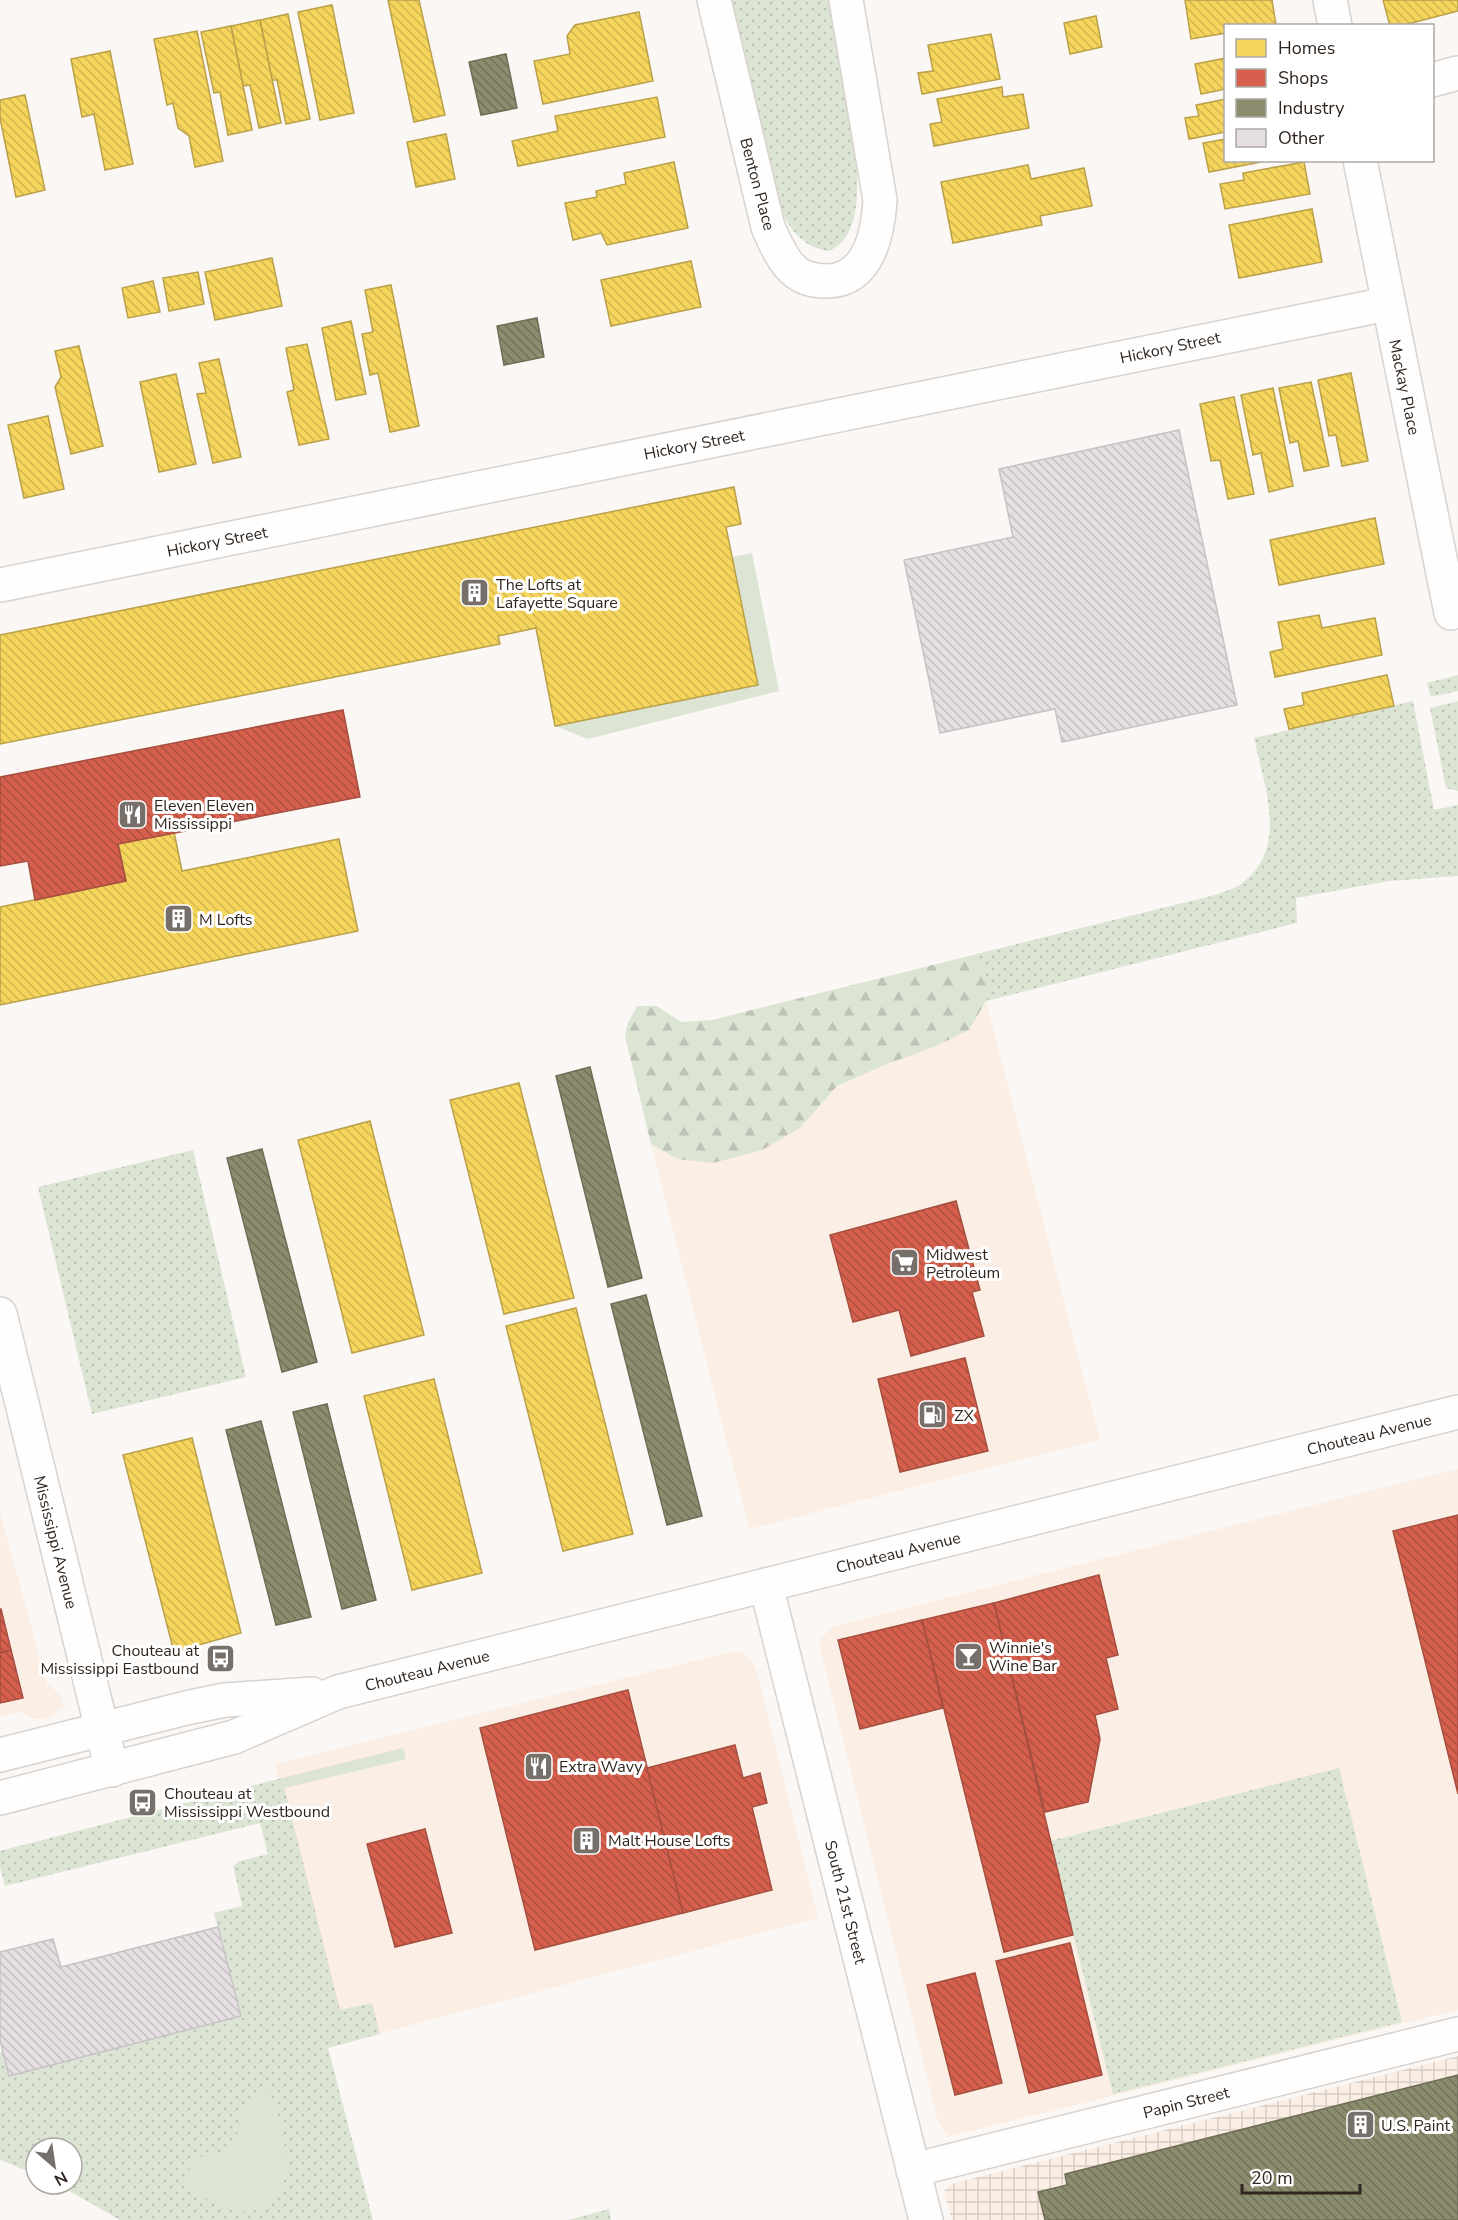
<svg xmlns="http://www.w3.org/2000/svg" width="1458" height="2220" font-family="'Nunito Sans',sans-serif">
  <defs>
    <pattern id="industrial-grid" width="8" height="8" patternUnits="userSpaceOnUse" patternTransform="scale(1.5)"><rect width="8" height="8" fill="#fbefe5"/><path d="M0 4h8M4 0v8" fill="none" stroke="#d7cdc4"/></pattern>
    <pattern id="grass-dots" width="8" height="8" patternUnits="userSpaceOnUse" patternTransform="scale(1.5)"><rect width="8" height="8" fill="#dce4d4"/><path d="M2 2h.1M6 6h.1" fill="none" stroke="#bdc3b6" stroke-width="1.8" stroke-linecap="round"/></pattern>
    <pattern id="forest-firs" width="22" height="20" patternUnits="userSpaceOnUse" patternTransform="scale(1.5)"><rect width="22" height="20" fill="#dce4d4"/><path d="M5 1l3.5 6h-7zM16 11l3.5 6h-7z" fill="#bdc3b6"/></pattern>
    <pattern id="homes-back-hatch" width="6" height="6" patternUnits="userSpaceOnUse" patternTransform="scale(1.5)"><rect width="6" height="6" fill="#f6d55c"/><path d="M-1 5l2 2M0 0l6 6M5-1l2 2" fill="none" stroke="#d3b750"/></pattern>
    <pattern id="shops-back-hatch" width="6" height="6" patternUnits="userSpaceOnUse" patternTransform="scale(1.5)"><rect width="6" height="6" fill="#d6604d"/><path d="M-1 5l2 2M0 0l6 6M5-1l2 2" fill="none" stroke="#ae4f3f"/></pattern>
    <pattern id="industry-back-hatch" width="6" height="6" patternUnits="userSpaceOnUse" patternTransform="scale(1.5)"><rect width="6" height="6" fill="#8c8c6e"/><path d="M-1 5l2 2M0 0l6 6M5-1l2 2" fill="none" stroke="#73725a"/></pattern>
    <pattern id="building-back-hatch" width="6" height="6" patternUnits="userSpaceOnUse" patternTransform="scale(1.5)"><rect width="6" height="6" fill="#e5dfe3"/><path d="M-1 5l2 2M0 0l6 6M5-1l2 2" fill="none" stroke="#c5bfc2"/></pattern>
  </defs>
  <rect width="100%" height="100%" fill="#faf7f5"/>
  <g fill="#fbefe5">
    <path d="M986,1001l114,439 -351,89 -98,-385 26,15 123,-31 37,-42 50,-22 47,-17 35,-17z"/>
    <path d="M1458,1469v541l-510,127 -10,-15 -118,-475 1,-9 13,-12z"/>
    <path d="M0,1512l47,172 14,11 3,12 -18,12h-12l-13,-7 -21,5z"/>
    <path d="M734,1651l8,1 10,10 6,13 60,243 -471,124 -72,-278z"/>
  </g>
  <path fill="url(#industrial-grid)" d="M1458,2056v164h-506l-8,-29 7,-7z"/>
  <g fill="url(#grass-dots)">
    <path d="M728,0h103l26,173c1,26 0,66 -28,78 -31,-4 -44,-29 -54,-55z"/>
    <path d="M1458,675v16l-27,6 -4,-14z"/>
    <path d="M1413,701l21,109 24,-5v71l-69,5 -93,17 1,25 -311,78c4,-22 0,-31 -17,-45l246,-61c8,-3 19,-6 26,-11 49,-35 23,-98 13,-146z"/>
    <path d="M1458,701v90l-12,-3 -16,-80z"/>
    <path d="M193,1150l53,227 -154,37 -54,-227z"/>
    <path d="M1339,1768l63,254 -289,72 -63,-253z"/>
    <path d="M282,1778l58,232 32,-7 8,31 -52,14 45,172h-253l-63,-36h15v-36h-36v26l-36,-14v-108l3,-1 6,25 232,-60 -27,-103 28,-7 -9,-40 7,-5 28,-7 -8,-31 -255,63 -5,-19v-16z"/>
    <path d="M609,2209l2,11h-43z"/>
  </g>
  <path fill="url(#forest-firs)" d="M969,956l14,11 6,17 -3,17 -17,29 -35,17 -47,17 -50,22 -37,42 -38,22 -49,13 -36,-4 -26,-15 -26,-108 2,-11 10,-19h20l24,16 31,-2z"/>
  <g fill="#dce4d4">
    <path d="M752,553l27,138 -191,48 -33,-13 202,-41 -25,-128z"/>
    <path d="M403,1748l3,11 -121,29 -3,-10z"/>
    <path d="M268,2090c11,21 23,67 16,91 -2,8 -9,17 -14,24 -29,15 -63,2 -83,-25l3,-16 9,-7 19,-1 19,-21 3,-17 15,-25z"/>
  </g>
  <g fill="url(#homes-back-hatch)" stroke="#bba04a" stroke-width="1.5">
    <path d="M388,0h31l26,115 -31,7z"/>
    <path d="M1185,0h87l4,25 -50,1v7l-35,6z"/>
    <path d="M1383,0h75v11l-58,15h-10z"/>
    <path d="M332,5l22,108 -34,7 -22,-108z"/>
    <path d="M639,12l14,69 -110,23 -9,-43 36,-7 -3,-18 8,-11z"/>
    <path d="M288,14l22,105 -24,5 -9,-44h-5l-12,-60z"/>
    <path d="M1096,16l6,31 -32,7 -6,-31z"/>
    <path d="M260,20l21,103 -22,5 -9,-43 -7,1 -12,-60z"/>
    <path d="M231,26l21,104 -24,5 -8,-43 -6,1 -13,-61z"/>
    <path d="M197,31l26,130 -28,6 -6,-31 -11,-8 -5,-25 -6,2 -13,-66z"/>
    <path d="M991,34l9,45 -78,15 -4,-21 15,-2 -5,-26z"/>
    <path d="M110,51l23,113 -28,6 -11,-56 -12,3 -11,-58z"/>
    <path d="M1226,58v31l-25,5 -6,-30z"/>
    <path d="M1002,87l1,10 20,-3 6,34 -95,18 -4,-22 12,-2 -5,-23z"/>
    <path d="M25,95l20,95 -29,7 -16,-79v-18z"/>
    <path d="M657,97l8,40 -147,29 -6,-25 46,-10 -3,-15z"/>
    <path d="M1226,99v33l-37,7 -4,-21 14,-2 -3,-11z"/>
    <path d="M446,134l9,45 -39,8 -9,-45z"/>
    <path d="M1226,139v21h45l-62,12 -6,-29z"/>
    <path d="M674,162l14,66 -81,17 -6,-12 -28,7 -8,-37 32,-6 -1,-6 30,-7 -2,-11z"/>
    <path d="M1304,162l6,32 -85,15 -5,-25 24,-4 -1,-7z"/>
    <path d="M1028,165l3,14 53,-11 8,38 -52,10 2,9 -89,18 -12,-61z"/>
    <path d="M1312,209l10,53 -83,16 -10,-53z"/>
    <path d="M272,258l10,48 -67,14 -10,-48z"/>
    <path d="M691,261l10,46 -90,19 -10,-46z"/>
    <path d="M198,272l6,32 -35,7 -6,-33z"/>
    <path d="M153,281l7,31 -32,6 -6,-30z"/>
    <path d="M391,285l28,141 -29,6 -12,-59 -8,2 -8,-41 11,-2 -8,-42z"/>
    <path d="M351,321l15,73 -30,6 -14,-72z"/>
    <path d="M307,344l22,95 -30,6 -12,-53 7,-2 -8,-42z"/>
    <path d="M79,346l24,100 -32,8 -16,-67 6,-10 -6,-26z"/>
    <path d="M219,359l22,98 -28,6 -16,-69 9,-1 -7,-30z"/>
    <path d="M1351,373l17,88 -26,5 -6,-31 -7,1 -11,-56z"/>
    <path d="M176,374l20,90 -37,8 -19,-90z"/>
    <path d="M1311,382l18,84 -25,5 -6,-30 -8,2 -11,-55z"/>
    <path d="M1273,388l20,98 -24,6 -8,-39 -8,2 -12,-60z"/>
    <path d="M1234,397l20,97 -26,5 -8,-39 -9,1 -11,-57z"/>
    <path d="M48,416l16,73 -40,9 -16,-73z"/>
    <path d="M734,487l7,37 -15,3 32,158 -203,41 -19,-98 -38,8 2,8 -500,100v-109z"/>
    <path d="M1375,518l9,46 -105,21 -9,-45z"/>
    <path d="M1319,615l3,13 53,-10 7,37 -107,22 -5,-25 13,-3 -5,-27z"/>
    <path d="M1387,675l7,31 -105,23 -5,-20 20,-4 -2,-12z"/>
    <path d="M174,832l8,39 157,-32 19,92 -358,74v-98l126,-26 -8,-37z"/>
    <path d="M519,1083l55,215 -70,16 -54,-214z"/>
    <path d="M370,1121l54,214 -72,18 -54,-213z"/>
    <path d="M576,1308l57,226 -70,17 -57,-225z"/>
    <path d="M434,1379l48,194 -70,17 -48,-194z"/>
    <path d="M192,1438l49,195 -67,19 -51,-197z"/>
  </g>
  <g fill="url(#shops-back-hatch)" stroke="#a44f3f" stroke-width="1.5">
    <path d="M343,710l17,87 -242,47 8,37 -91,19 -7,-39 -28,5v-89z"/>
    <path d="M956,1201l24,89 -8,2 12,44 -73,20 -12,-46 -46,12 -23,-87z"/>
    <path d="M965,1358l23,93 -88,21 -22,-93z"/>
    <path d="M1458,1515v279l-65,-263z"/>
    <path d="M1099,1575l19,80 -12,3 12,51 -23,6 5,24 -12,63 -43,10 -51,-209z"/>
    <path d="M994,1603l79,332 -69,17 -82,-332z"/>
    <path d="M1,1609l10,41 -11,3v-44z"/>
    <path d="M922,1620l21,88 -83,21 -22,-89z"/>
    <path d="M11,1650l12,48 -23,5v-50z"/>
    <path d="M628,1690l55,223 -148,37 -55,-222z"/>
    <path d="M735,1745l8,33 17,-5 7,30 -15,4 20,83 -89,23 -36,-145z"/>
    <path d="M425,1829l27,104 -57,14 -28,-103z"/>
    <path d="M1070,1943l32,132 -73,18 -33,-132z"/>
    <path d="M975,1973l27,110 -47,12 -28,-110z"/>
  </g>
  <g fill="url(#industry-back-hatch)" stroke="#706d56" stroke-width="1.5">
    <path d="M506,54l11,54 -36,7 -12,-53z"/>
    <path d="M537,318l7,39 -40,8 -7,-39z"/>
    <path d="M590,1067l52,211 -34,9 -52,-211z"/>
    <path d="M262,1149l55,213 -35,10 -55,-214z"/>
    <path d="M646,1295l56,221 -35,9 -56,-221z"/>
    <path d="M327,1404l49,196 -34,9 -49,-197z"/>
    <path d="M261,1421l50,196 -35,8 -50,-195z"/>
    <path d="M1458,2075v145h-413l-7,-28 29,-7 -2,-11z"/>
  </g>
  <g fill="url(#building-back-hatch)" stroke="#c7c2c5" stroke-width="1.5">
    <path d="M1179,430l58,275 -175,37 -7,-33 -115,24 -36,-173 109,-23 -14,-68z"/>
    <path d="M218,1927l23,89 -232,60 -9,-36v-88l53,-13 8,28z"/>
  </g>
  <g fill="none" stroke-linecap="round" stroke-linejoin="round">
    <defs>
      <g id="street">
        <path d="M714,0l54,227c6,14 16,37 29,46 10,7 20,8 31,8 41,-1 50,-48 52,-81l-34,-200"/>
        <path d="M1330,0l5,26"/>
        <path d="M1432,80l26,-7"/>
        <path d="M1360,160l91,453"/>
        <path d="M0,585l1387,-281"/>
        <path d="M0,1314l112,456"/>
        <path d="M766,1585l160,635"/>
        <path d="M913,2170l545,-136"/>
      </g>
      <g id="secondary">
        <path d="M0,1755l186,-47 39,-8 87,-6"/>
        <path d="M0,1798l234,-61 104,-45 1120,-280"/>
      </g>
    </defs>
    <use href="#street" stroke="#d9d2cd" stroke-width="36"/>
    <use href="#secondary" stroke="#d9d2cd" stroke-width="36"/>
    <use href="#street" stroke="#fefefe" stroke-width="33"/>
    <use href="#secondary" stroke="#fefefe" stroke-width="33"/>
  </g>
  <defs>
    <symbol id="building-square" viewBox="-11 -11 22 22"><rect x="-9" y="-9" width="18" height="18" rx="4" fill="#776f6a" stroke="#fff"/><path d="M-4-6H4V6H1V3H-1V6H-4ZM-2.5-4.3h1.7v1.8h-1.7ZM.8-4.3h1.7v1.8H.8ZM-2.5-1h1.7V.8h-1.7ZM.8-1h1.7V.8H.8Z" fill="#fff"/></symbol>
    <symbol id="restaurant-square" viewBox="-11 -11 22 22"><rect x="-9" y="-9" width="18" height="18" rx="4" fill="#776f6a" stroke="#fff"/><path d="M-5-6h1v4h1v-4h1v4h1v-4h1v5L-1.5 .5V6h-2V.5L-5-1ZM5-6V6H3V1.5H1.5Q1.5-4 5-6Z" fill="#fff"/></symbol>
    <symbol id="supermarket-square" viewBox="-11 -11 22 22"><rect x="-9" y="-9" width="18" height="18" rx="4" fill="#776f6a" stroke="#fff"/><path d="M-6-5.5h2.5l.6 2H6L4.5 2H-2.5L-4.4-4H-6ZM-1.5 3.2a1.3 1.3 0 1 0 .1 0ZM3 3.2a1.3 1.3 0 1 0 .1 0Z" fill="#fff"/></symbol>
    <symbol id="fuel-square" viewBox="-11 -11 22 22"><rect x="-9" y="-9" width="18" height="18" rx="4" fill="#776f6a" stroke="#fff"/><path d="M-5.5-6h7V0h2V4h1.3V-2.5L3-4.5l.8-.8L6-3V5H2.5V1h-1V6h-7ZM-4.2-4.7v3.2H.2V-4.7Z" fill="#fff"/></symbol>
    <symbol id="bar-square" viewBox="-11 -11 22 22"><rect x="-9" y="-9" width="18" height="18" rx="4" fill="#776f6a" stroke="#fff"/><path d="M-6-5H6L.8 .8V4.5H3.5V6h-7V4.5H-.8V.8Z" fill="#fff"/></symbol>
    <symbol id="bus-square" viewBox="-11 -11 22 22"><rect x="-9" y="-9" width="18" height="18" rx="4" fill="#776f6a" stroke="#fff"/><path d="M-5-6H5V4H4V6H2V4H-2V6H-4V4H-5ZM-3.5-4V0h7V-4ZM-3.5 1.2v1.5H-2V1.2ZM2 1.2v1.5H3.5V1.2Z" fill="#fff"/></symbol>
  </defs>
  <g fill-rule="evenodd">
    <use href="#building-square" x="458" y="576" width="33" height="33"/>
    <use href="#restaurant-square" x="116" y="798" width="33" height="33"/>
    <use href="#building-square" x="162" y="902" width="33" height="33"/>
    <use href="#supermarket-square" x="888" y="1246" width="33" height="33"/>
    <use href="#fuel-square" x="916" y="1398" width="33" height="33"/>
    <use href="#bar-square" x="952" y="1640" width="33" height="33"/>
    <use href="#bus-square" x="204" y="1642" width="33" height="33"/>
    <use href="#restaurant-square" x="522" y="1750" width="33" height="33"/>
    <use href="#bus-square" x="126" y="1786" width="33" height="33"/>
    <use href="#building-square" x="570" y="1824" width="33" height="33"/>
    <use href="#building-square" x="1344" y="2108" width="33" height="33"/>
  </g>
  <g text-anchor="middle" stroke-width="6" stroke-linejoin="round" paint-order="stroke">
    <g font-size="16" fill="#30261f" stroke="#fff">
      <text transform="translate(758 184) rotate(75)" y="6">Benton Place</text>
      <text transform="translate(1170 347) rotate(-12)" y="6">Hickory Street</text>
      <text transform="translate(1405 387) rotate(78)" y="6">Mackay Place</text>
      <text transform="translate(694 444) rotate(-11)" y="6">Hickory Street</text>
      <text transform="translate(217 541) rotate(-11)" y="6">Hickory Street</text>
      <text transform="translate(1369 1434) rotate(-14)" y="6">Chouteau Avenue</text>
      <text transform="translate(56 1542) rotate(76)" y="6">Mississippi Avenue</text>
      <text transform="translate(898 1552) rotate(-14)" y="6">Chouteau Avenue</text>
      <text transform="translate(427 1670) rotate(-14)" y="6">Chouteau Avenue</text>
      <text transform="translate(846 1902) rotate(76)" y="6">South 21st Street</text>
      <text transform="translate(1186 2102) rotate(-14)" y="6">Papin Street</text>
    </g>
    <g font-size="16" fill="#30261f" stroke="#fff" text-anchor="start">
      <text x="496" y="590">The Lofts at<tspan x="496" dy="18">Lafayette Square</tspan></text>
      <text x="154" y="811">Eleven Eleven<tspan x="154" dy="18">Mississippi</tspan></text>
      <text x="199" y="925">M Lofts</text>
      <text x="926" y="1260">Midwest<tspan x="926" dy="18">Petroleum</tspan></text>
      <text x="954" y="1421">ZX</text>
      <text x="989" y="1653">Winnie's<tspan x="989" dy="18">Wine Bar</tspan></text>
      <text x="199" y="1656" text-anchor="end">Chouteau at<tspan x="199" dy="18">Mississippi Eastbound</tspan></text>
      <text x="559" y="1772">Extra Wavy</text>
      <text x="164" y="1799">Chouteau at<tspan x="164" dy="18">Mississippi Westbound</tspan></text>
      <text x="608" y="1846">Malt House Lofts</text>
      <text x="1381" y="2131">U.S. Paint</text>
    </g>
  </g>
  <rect x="1224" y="24" width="210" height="138" fill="#ffffff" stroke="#aca8a5" stroke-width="1.5"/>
  <rect x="1236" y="39" width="30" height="18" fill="#f6d55c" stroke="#aca8a5" stroke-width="1.5"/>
  <text x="1278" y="54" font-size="18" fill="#30261f">Homes</text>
  <rect x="1236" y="69" width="30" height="18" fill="#d6604d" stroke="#aca8a5" stroke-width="1.5"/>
  <text x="1278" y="84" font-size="18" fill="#30261f">Shops</text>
  <rect x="1236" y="99" width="30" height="18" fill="#8c8c6e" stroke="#aca8a5" stroke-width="1.5"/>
  <text x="1278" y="114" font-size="18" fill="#30261f">Industry</text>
  <rect x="1236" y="129" width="30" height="18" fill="#e5dfe3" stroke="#aca8a5" stroke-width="1.5"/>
  <text x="1278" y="144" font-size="18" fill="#30261f">Other</text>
  <g transform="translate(54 2166) rotate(151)"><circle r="28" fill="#ffffff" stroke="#aca8a5" stroke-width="1.5"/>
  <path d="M0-4.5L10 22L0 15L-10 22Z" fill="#776f6a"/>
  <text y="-9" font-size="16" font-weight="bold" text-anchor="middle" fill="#30261f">N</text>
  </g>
  <path d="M1242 2184v9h118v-9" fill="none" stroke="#30261f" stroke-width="3"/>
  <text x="1251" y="2184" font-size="18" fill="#30261f" stroke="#ffffff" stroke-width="4.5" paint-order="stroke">20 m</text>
</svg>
